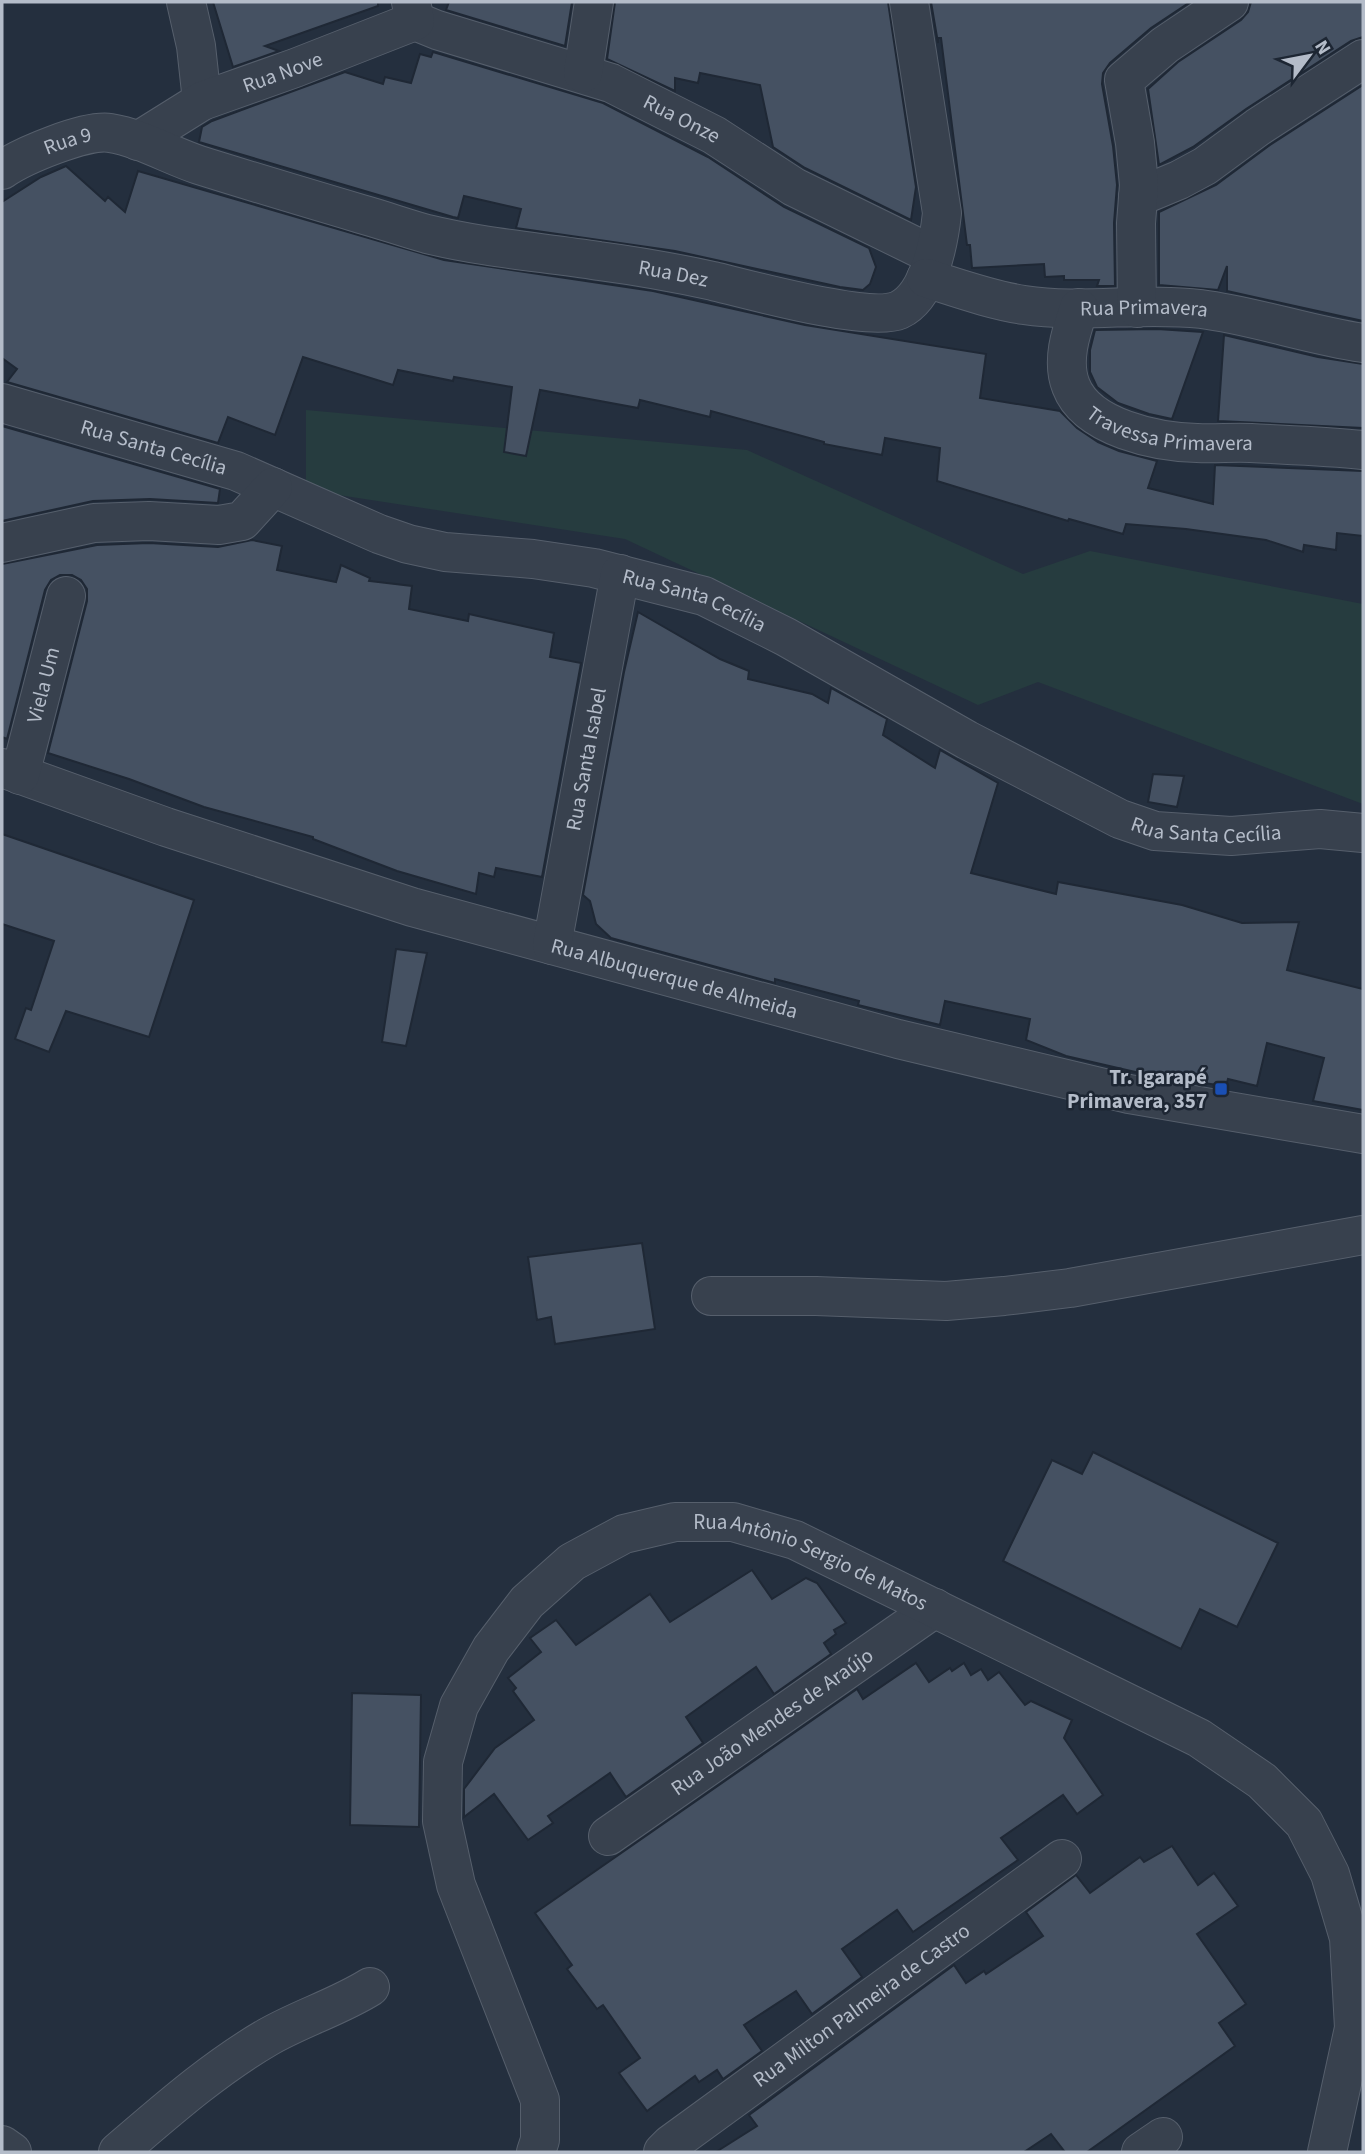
<svg xmlns="http://www.w3.org/2000/svg" width="1365" height="2154" font-family="'Source Sans 3',sans-serif">
  <rect width="100%" height="100%" fill="#242f3e"/>
  <path fill="#263c3f" d="M306,410l441,40 276,124 67,-23 273,53v200l-325,-122 -60,23 -353,-166 -319,-49z"/>
  <g fill="#455162" stroke="#1f2835" stroke-width="2">
    <path d="M213,2h165v4l-113,40 14,5 -46,16z"/>
    <path d="M449,2h123l-7,44 -119,-36z"/>
    <path d="M615,2h273l28,185 -5,33 -106,-52 -32,-21 -13,-62 -60,-12 -2,10 -23,-5v13l-68,-32z"/>
    <path d="M931,2h259l-39,26 -41,35 -7,10 -1,11 11,62 4,39 -3,38 1,63h-18l2,-6h-35v-4l-19,1 -1,-13 -72,4 -2,-23h-3l-26,-207h-3v5z"/>
    <path d="M1251,2h112v35l-12,4 -105,68 -53,38 -34,18 -11,-76 30,-27 63,-42 7,-8z"/>
    <path d="M433,52l170,51 105,54 76,50 85,41 7,19 -6,17 -7,6 -23,-3 -165,-36 -159,-23 5,-19 -57,-13 -6,22 -5,-1 -254,-75 3,-15 10,-6 133,-49 38,12 2,-7 26,6 9,-29 11,3z"/>
    <path d="M1363,85v236l-136,-30v-25l-9,24 -59,-5v-73l57,-27 54,-40z"/>
    <path d="M66,166l39,35 3,-4 17,15 13,-41 306,89 209,31 152,34 181,29 -6,44 80,13 17,17 21,14 21,9 38,10 -9,27 65,16 2,-39 148,6v65l-26,-3 -1,17 -32,-5 -1,7 -37,-12 -80,-11 -60,-5 -3,10 -54,-15 -1,2 -131,-40 3,-33 -55,-10 -3,17 -58,-11v-2l-113,-31 -1,6 -70,-17 -2,8 -98,-18 -14,66 -22,-4 8,-65 -58,-10 -1,4 -55,-11 -5,15 -90,-28 -28,78 -47,-18 -10,26 -211,-61 10,-13 -15,-11v-156l39,-25z"/>
    <path d="M1157,329l46,3 -31,87 -23,-5 -31,-11 -21,-16 -7,-15v-22l5,-20z"/>
    <path d="M1224,335l94,22 45,7v64l-145,-7z"/>
    <path d="M2,426l218,63 -2,14 -68,-4 -57,2 -91,20z"/>
    <path d="M252,540l30,6 -5,24 59,12 5,-17 29,13 -1,3 43,5 -3,23 59,12 1,-7 85,19 -4,24 31,6 -39,214 -46,-9 -2,9 -15,-4 -3,21 -79,-23 -84,-32v-2l-109,-30 -75,-28 -81,-26 39,-152v-12l-6,-9 -9,-5h-12l-9,5 -6,10 -38,149 -5,-2v-173l95,-19 52,-2 69,4z"/>
    <path d="M638,612l82,47 29,12 -1,8 64,15 16,9 3,-15 56,31 -4,16 52,33 5,-18 58,33 -27,90 85,21 2,-12 124,23 60,18 57,-1 -12,48 76,19v121l-50,-9 11,-43 -57,-15 -10,43 -29,-7 -2,7 -69,-9 -91,-21 -40,-16 4,-21 -85,-18 -5,24 -82,-20 1,-4 -84,-22v4l-164,-45 -15,-14 -6,-23 -7,-6 41,-223z"/>
    <path d="M1153,774l31,2 -7,31 -29,-5z"/>
    <path d="M2,834l192,66 -45,137 -83,-26 -17,41 -34,-13 11,-31 5,2 23,-69 -52,-17z"/>
    <path d="M396,949l31,4 -21,93 -24,-4z"/>
    <path d="M642,1243l13,86 -100,15 -4,-27 -14,3 -9,-63z"/>
    <path d="M1093,1452l185,91 -41,84 -37,-18 -19,40 -178,-88 49,-101 30,14z"/>
    <path d="M752,1570l20,29 34,-21 11,5 29,40 -12,7 2,4 -12,9 7,11 -57,40 -18,-27 -70,50 17,26 -77,54 -16,-24 -62,43 5,7 -25,17 -34,-46 -30,23v-28l31,-41 39,-28 -21,-29 3,-3 -8,-10 33,-26 -11,-14 26,-18 20,25 74,-51 20,28z"/>
    <path d="M916,1663l13,19 21,-14 2,3 12,-8 7,12 10,-6 7,11 11,-8 26,33 6,-4 41,19 -8,18 39,57 -26,19 -14,-19 -62,43 17,22 -105,72 -16,-22 -55,39 20,28 -50,37 -16,-23 -52,34 18,26 -39,28 -6,-9 -18,12 -4,-6 -48,35 -28,-38 21,-15 -37,-53 -6,4 -30,-40 5,-4 -37,-52 322,-224 6,10z"/>
    <path d="M352,1693l69,2 -2,132 -69,-2z"/>
    <path d="M1172,1846l26,39 16,-12 24,33 -41,28 49,70 -27,19 16,23 -148,106h-22l-14,-18 -27,18h-308l41,-26 -8,-11 205,-150 12,18 18,-12 2,3 57,-38 -17,-24 50,-37 14,18 50,-36 4,5z"/>
  </g>
  <g fill="none" stroke-linecap="round" stroke-linejoin="round">
    <defs>
      <g id="minor">
        <path d="M186,2l10,44 6,55"/>
        <path id="s1" d="M415,21l22,9 174,53 103,52 80,52 139,68"/>
        <path d="M583,73l11,-71"/>
        <path id="s2" d="M138,141l64,-40 93,-33 120,-47 -4,-19"/>
        <path id="s3" d="M2,170c20,-14 84,-41 108,-37 31,5 59,22 89,32 54,17 108,33 162,49 22,6 44,14 66,20 57,14 114,18 172,27 38,5 77,12 114,20 37,9 156,42 186,29 30,-14 40,-68 43,-97l-33,-211"/>
        <path d="M1138,197l41,-17 26,-14 53,-39 105,-68"/>
        <path id="s4" d="M926,278c32,10 65,22 98,27 58,9 118,-3 177,4 54,7 108,26 162,34"/>
        <path id="s5" d="M1079,308c-8,24 -18,53 -8,78 16,42 86,56 126,57 18,1 36,-1 54,0 37,2 75,3 112,7"/>
        <path d="M1137,308l-1,-85 3,-38 -4,-42 -11,-63 41,-35 64,-43"/>
        <path id="s6" d="M2,403l234,68 143,63 29,10 37,8 88,7 61,9 110,28 82,41 181,103 153,79 35,12 76,5 89,-7 43,4"/>
        <path d="M2,543l92,-20 55,-2 70,4 23,-4 31,-34"/>
        <path id="s7" d="M2,768l164,59 246,80 486,132 231,55 234,40"/>
        <path id="s8" d="M20,775l46,-179"/>
        <path id="s9" d="M552,945l68,-371"/>
        <path d="M711,1296h105l130,5 58,-5 66,-8 293,-53"/>
        <path id="s10" d="M608,1836l327,-228"/>
        <path d="M2,2145l10,7"/>
        <path d="M118,2152c48,-41 95,-83 150,-115 33,-19 70,-30 102,-50"/>
        <path id="s11" d="M536,2152l4,-12v-40l-84,-215 -14,-64 1,-59 16,-56 32,-57 36,-47 45,-40 52,-28 51,-12h58l62,18 404,198 63,43 42,42 26,51 19,64 5,90 -27,124"/>
        <path id="s12" d="M663,2152l8,-8 391,-285"/>
        <path d="M1141,2152l22,-15"/>
      </g>
    </defs>
    <use href="#minor" stroke="#565f6c" stroke-width="40"/>
    <use href="#minor" stroke="#38414e" stroke-width="38"/>
  </g>
  <rect fill="#1a4fb4" stroke="#1d2633" stroke-width="2.5" x="1214" y="1082" width="14" height="14" rx="3.5"/>
  <g text-anchor="middle" stroke-width="5" stroke-linejoin="round" paint-order="stroke">
    <g font-size="21" fill="#b4bcc9" stroke="#1d2633">
      <text dy="7" stroke="none"><textPath href="#s2" startOffset="161">Rua Nove</textPath></text>
      <text dy="7" stroke="none"><textPath href="#s1" startOffset="285">Rua Onze</textPath></text>
      <text dy="7" stroke="none"><textPath href="#s3" startOffset="72">Rua 9</textPath></text>
      <text dy="7" stroke="none"><textPath href="#s3" startOffset="698">Rua Dez</textPath></text>
      <text dy="7" stroke="none"><textPath href="#s4" startOffset="222">Rua Primavera</textPath></text>
      <text dy="7" stroke="none"><textPath href="#s5" startOffset="196">Travessa Primavera</textPath></text>
      <text dy="7" stroke="none"><textPath href="#s6" startOffset="158">Rua Santa Cecília</textPath></text>
      <text dy="7" stroke="none"><textPath href="#s6" startOffset="724">Rua Santa Cecília</textPath></text>
      <text dy="7" stroke="none"><textPath href="#s8" startOffset="93">Viela Um</textPath></text>
      <text dy="7" stroke="none"><textPath href="#s9" startOffset="189">Rua Santa Isabel</textPath></text>
      <text dy="7" stroke="none"><textPath href="#s6" startOffset="1292">Rua Santa Cecília</textPath></text>
      <text dy="7" stroke="none"><textPath href="#s7" startOffset="705">Rua Albuquerque de Almeida</textPath></text>
      <text dy="7" stroke="none"><textPath href="#s11" startOffset="906">Rua Antônio Sergio de Matos</textPath></text>
      <text dy="7" stroke="none"><textPath href="#s10" startOffset="200">Rua João Mendes de Araújo</textPath></text>
      <text dy="7" stroke="none"><textPath href="#s12" startOffset="247">Rua Milton Palmeira de Castro</textPath></text>
    </g>
    <g font-size="21" font-weight="bold" fill="#b4bcc9" stroke="#1d2633" text-anchor="end">
      <text x="1207" y="1084">Tr. Igarapé<tspan x="1207" dy="24">Primavera, 357</tspan></text>
    </g>
  </g>
  <rect width="1365" height="2154" fill="none" stroke="#b4bcc9" stroke-width="7"/>
  <g transform="translate(1309 56) rotate(58)" stroke="#1d2633" stroke-width="5" paint-order="stroke">
  <path d="M0-5L12 26L0 18L-12 26Z" fill="#b4bcc9"/>
  <text y="-10" font-size="19" font-weight="bold" text-anchor="middle" fill="#b4bcc9">N</text>
  </g>
</svg>
